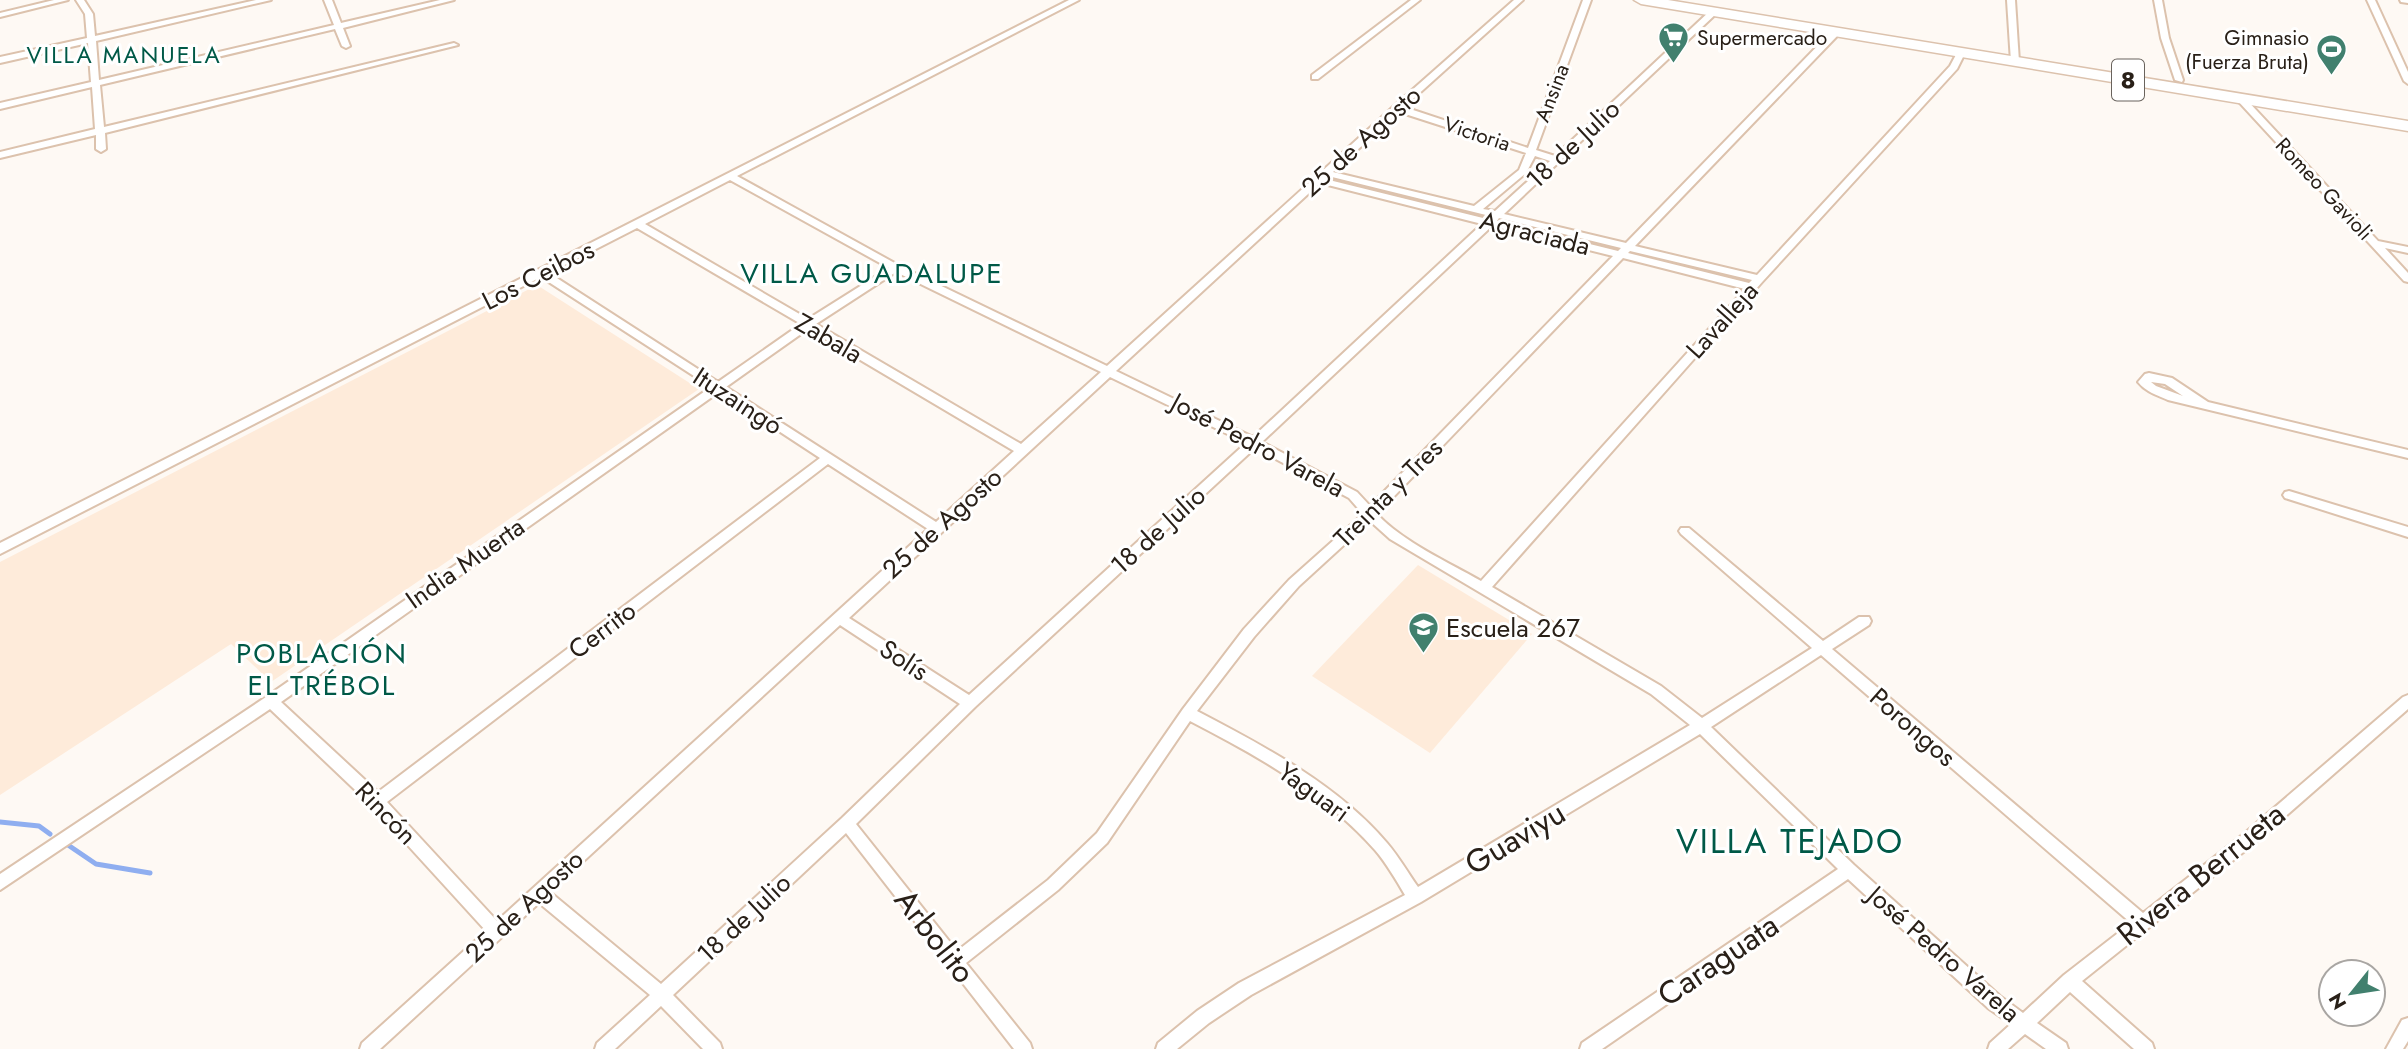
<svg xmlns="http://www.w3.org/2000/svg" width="2408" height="1049" font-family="Jost,sans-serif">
  <rect width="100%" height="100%" fill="#fef9f4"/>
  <g fill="#feebda">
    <path d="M537,285l162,104 -428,293 -40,-38 -231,151v-233z"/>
    <path d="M1418,565l114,69 -102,119 -118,-77z"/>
  </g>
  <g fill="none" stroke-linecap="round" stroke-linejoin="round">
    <g stroke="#8faef0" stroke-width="5">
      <path d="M0,822l39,4 11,8"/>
      <path d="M68,845l28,19 54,9"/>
    </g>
    <defs>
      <g id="street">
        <path d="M54,0h14l-68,17v-4z"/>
        <path d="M76,0h8l9,14 2,22 161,-36h15l-175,41 3,39 235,-55 -10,-25h8l9,23 99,-23h14l-111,28 7,18 -4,2 -4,-2 -7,-17 -235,56 4,42 350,-84 4,2 -353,88 1,16 -5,3 -5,-3v-14l-96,23v-6l95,-23 -3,-42 -92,22v-6l91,-21 -3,-39 -88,20v-6l87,-19 -2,-24z"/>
        <path d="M1069,0h10l-342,176 163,90 207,100 287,-260 120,-106h9l-119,107 124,41 55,-148h8l-55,150 19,6 156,-146 7,2 -214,202 122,29 207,-213h6v4l-204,212 122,29 193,-209 8,-15h6l1,2 -8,16 -194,212 -271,306 169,99 41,32 110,-70 -131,-114 -2,-3 2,-3h8l134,113 36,-24h10l2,4 -2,4 -37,24 311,264 103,-81 157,-135 5,-2v14l-152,133 -174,139 70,62 2,6h-20l-64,-57 -33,31 29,20 2,6h-22l-21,-15 -17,15h-20l2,-6 21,-19 -23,-16 -140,-129 -246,170h-22l2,-6 256,-174 -138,-135 -279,168 -170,93 -42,28 -32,26h-21l2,-6 39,-32 42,-28 166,-88c-9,-15 -18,-31 -30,-45 -49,-56 -119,-95 -185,-129l-83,122 -49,47 -92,73 64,80 2,6h-18l-168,-216 -173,162 47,48 2,6h-19l-42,-43 -46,43h-20l2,-6 53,-48 -111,-92 -159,146h-20l2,-6 124,-112 -114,-125 -102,-97 -270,181v-16l266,-177 445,-310 -170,-110 -541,277v-11zM1399,112l127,41 -7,17 -45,36 -141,-34zM1535,156l15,5 -55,50 -12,-2 43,-36zM1328,176l162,40 -3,3 -162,-40zM730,180l159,88 -81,51 -163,-95zM1320,183l162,41 -229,213 -137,-66zM1499,218l122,30 -3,3 -121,-30zM1492,226l121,30 -243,250 -13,-14 -95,-50zM637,228l164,96 -83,58 -169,-109zM1630,251l122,29 -3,3 -121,-30zM1623,258l122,31 -264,292c-33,-19 -78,-39 -104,-67zM896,272l205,100 -80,72 -205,-120zM808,329l206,122 -78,71 -210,-135zM1110,377l136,66 -277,252 -120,-77zM719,392l101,66 -442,334 -97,-90zM1255,448l94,50 14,16 -74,66 -45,49 -61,80 -86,124 -49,47 -91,71 -101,-127 119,-117zM828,464l100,65 -431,392 -110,-119zM1370,521l20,18 261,155 39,31 -272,162c-10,-14 -19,-30 -31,-44 -49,-58 -123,-97 -190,-132l57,-74 45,-51zM840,625l120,79 -118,114 -181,166 -111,-92zM1821,655l310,268 -67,52 -41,38 -23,-17 -146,-131 -143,-138z"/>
        <path d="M1411,0h9l-102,79h-6v-4z"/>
        <path d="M2007,0h8l4,62 -4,3 -4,-3z"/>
        <path d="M2154,0h8l7,38 14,42 -1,2 -7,-2 -14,-42z"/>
        <path d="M2367,0h8l33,72v12l-4,-3z"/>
        <path d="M2400,0h8v3l-7,-1z"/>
        <path d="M2238,97h6l134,144 30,6v6l-23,-5 23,25v9l-4,-1 -166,-180z"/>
        <path d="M2149,373l23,5 36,24 200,48v8l-240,-58c-11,-5 -22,-8 -30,-18l7,-8zM2151,382l14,2 18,12 -27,-10z"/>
        <path d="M2289,491l119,36v10l-123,-39 -2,-3 2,-3z"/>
        <path d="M2408,1018v23l-5,8h-17l16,-29z"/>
      </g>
      <path id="highway" d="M1634,0h34l740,121v10l-767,-127z"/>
    </defs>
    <use href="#street" stroke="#dcc2ad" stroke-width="4"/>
    <use href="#highway" stroke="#dcc2ad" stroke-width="3"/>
    <use href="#street" fill="#fff" fill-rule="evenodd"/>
    <use href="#highway" fill="#fff" fill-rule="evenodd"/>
  </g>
  <defs>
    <symbol id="supermarket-pin" viewBox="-11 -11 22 30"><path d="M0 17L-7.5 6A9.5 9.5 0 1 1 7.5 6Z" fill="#41806e" stroke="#fff"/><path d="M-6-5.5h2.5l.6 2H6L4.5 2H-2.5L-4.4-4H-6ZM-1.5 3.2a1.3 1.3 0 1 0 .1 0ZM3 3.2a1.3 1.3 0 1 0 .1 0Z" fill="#fff"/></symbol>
    <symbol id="stadium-pin" viewBox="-11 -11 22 30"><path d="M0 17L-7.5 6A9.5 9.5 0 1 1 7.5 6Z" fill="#41806e" stroke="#fff"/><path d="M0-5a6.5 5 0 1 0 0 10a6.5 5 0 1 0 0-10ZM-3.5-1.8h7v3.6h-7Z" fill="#fff"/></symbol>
    <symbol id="school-pin" viewBox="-11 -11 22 30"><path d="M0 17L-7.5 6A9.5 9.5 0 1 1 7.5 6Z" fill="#41806e" stroke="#fff"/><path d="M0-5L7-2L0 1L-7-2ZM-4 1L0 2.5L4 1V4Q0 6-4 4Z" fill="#fff"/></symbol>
  </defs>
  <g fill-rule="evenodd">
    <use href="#supermarket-pin" x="1656" y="20" width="35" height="47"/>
    <use href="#stadium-pin" x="2314" y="32" width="35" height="47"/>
    <use href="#school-pin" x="1406" y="610" width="35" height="47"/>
  </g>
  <g text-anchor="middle" stroke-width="6" stroke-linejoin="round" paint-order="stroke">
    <g font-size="21" fill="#292018" stroke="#fff" text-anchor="start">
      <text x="1697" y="45">Supermercado</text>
      <text x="2309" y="45" text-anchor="end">Gimnasio<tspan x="2309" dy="24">(Fuerza Bruta)</tspan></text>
    </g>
    <g font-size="21" fill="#292018" stroke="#fff">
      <text transform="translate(1552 93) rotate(-69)" y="7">Ansina</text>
      <text transform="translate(1477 134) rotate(18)" y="7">Victoria</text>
      <text transform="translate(2324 189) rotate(47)" y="7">Romeo Gavioli</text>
    </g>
    <g font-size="23" letter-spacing="2" fill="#005947" stroke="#fff">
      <text x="124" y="63">VILLA MANUELA</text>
    </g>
    <rect fill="#fff" stroke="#69635d" stroke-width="2" x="2112" y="59.5" width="32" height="41" rx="5"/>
    <g font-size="24" font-weight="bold" fill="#292018">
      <text x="2128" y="88">8</text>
    </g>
    <g font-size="26" fill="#292018" stroke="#fff">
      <text transform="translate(1361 141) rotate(-42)" y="9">25 de Agosto</text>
      <text transform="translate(1573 144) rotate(-43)" y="9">18 de Julio</text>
      <text transform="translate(1535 233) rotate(14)" y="9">Agraciada</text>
      <text transform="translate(538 275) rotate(-27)" y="9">Los Ceibos</text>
      <text transform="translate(1722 320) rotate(-48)" y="9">Lavalleja</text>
      <text transform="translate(829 338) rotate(30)" y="9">Zabala</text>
      <text transform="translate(738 401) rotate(33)" y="9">Ituzaingó</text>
      <text transform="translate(1258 445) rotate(28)" y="9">José Pedro Varela</text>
      <text transform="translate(1388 493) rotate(-45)" y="9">Treinta y Tres</text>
      <text transform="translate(942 523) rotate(-42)" y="9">25 de Agosto</text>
      <text transform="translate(1158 530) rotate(-42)" y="9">18 de Julio</text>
      <text transform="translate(465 563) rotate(-35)" y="9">India Muerta</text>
      <text transform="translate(602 630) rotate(-37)" y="9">Cerrito</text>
      <text transform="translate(904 660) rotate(33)" y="9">Solís</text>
      <text transform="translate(1913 727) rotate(41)" y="9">Porongos</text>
      <text transform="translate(1314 792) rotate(36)" y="9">Yaguari</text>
      <text transform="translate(386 813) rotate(46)" y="9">Rincón</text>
      <text transform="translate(524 906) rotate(-43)" y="9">25 de Agosto</text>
      <text transform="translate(744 918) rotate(-43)" y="9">18 de Julio</text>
      <text transform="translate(1944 954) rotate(41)" y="9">José Pedro Varela</text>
    </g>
    <g font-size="26" fill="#292018" stroke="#fff" text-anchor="start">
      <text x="1446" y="637">Escuela 267</text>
    </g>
    <g font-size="28" letter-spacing="2" fill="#005947" stroke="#fff">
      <text x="872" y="283">VILLA GUADALUPE</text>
      <text x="322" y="663">POBLACIÓN<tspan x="322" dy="32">EL TRÉBOL</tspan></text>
    </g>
    <g font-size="32" fill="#292018" stroke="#fff">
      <text transform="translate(1515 838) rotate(-31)" y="11">Guaviyu</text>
      <text transform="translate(2201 874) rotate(-39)" y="11">Rivera Berrueta</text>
      <text transform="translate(935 936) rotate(52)" y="11">Arbolito</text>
      <text transform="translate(1718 960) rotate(-34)" y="11">Caraguata</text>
    </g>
    <g font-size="33" letter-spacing="2" fill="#005947" stroke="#fff">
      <text x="1790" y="853">VILLA TEJADO</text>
    </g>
  </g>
  <g transform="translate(2352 993) rotate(240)"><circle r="33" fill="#ffffff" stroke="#a9a6a3" stroke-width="2"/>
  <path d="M0-5L12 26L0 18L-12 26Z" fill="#41806e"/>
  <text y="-10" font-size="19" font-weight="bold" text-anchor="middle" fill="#292018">N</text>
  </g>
</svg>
